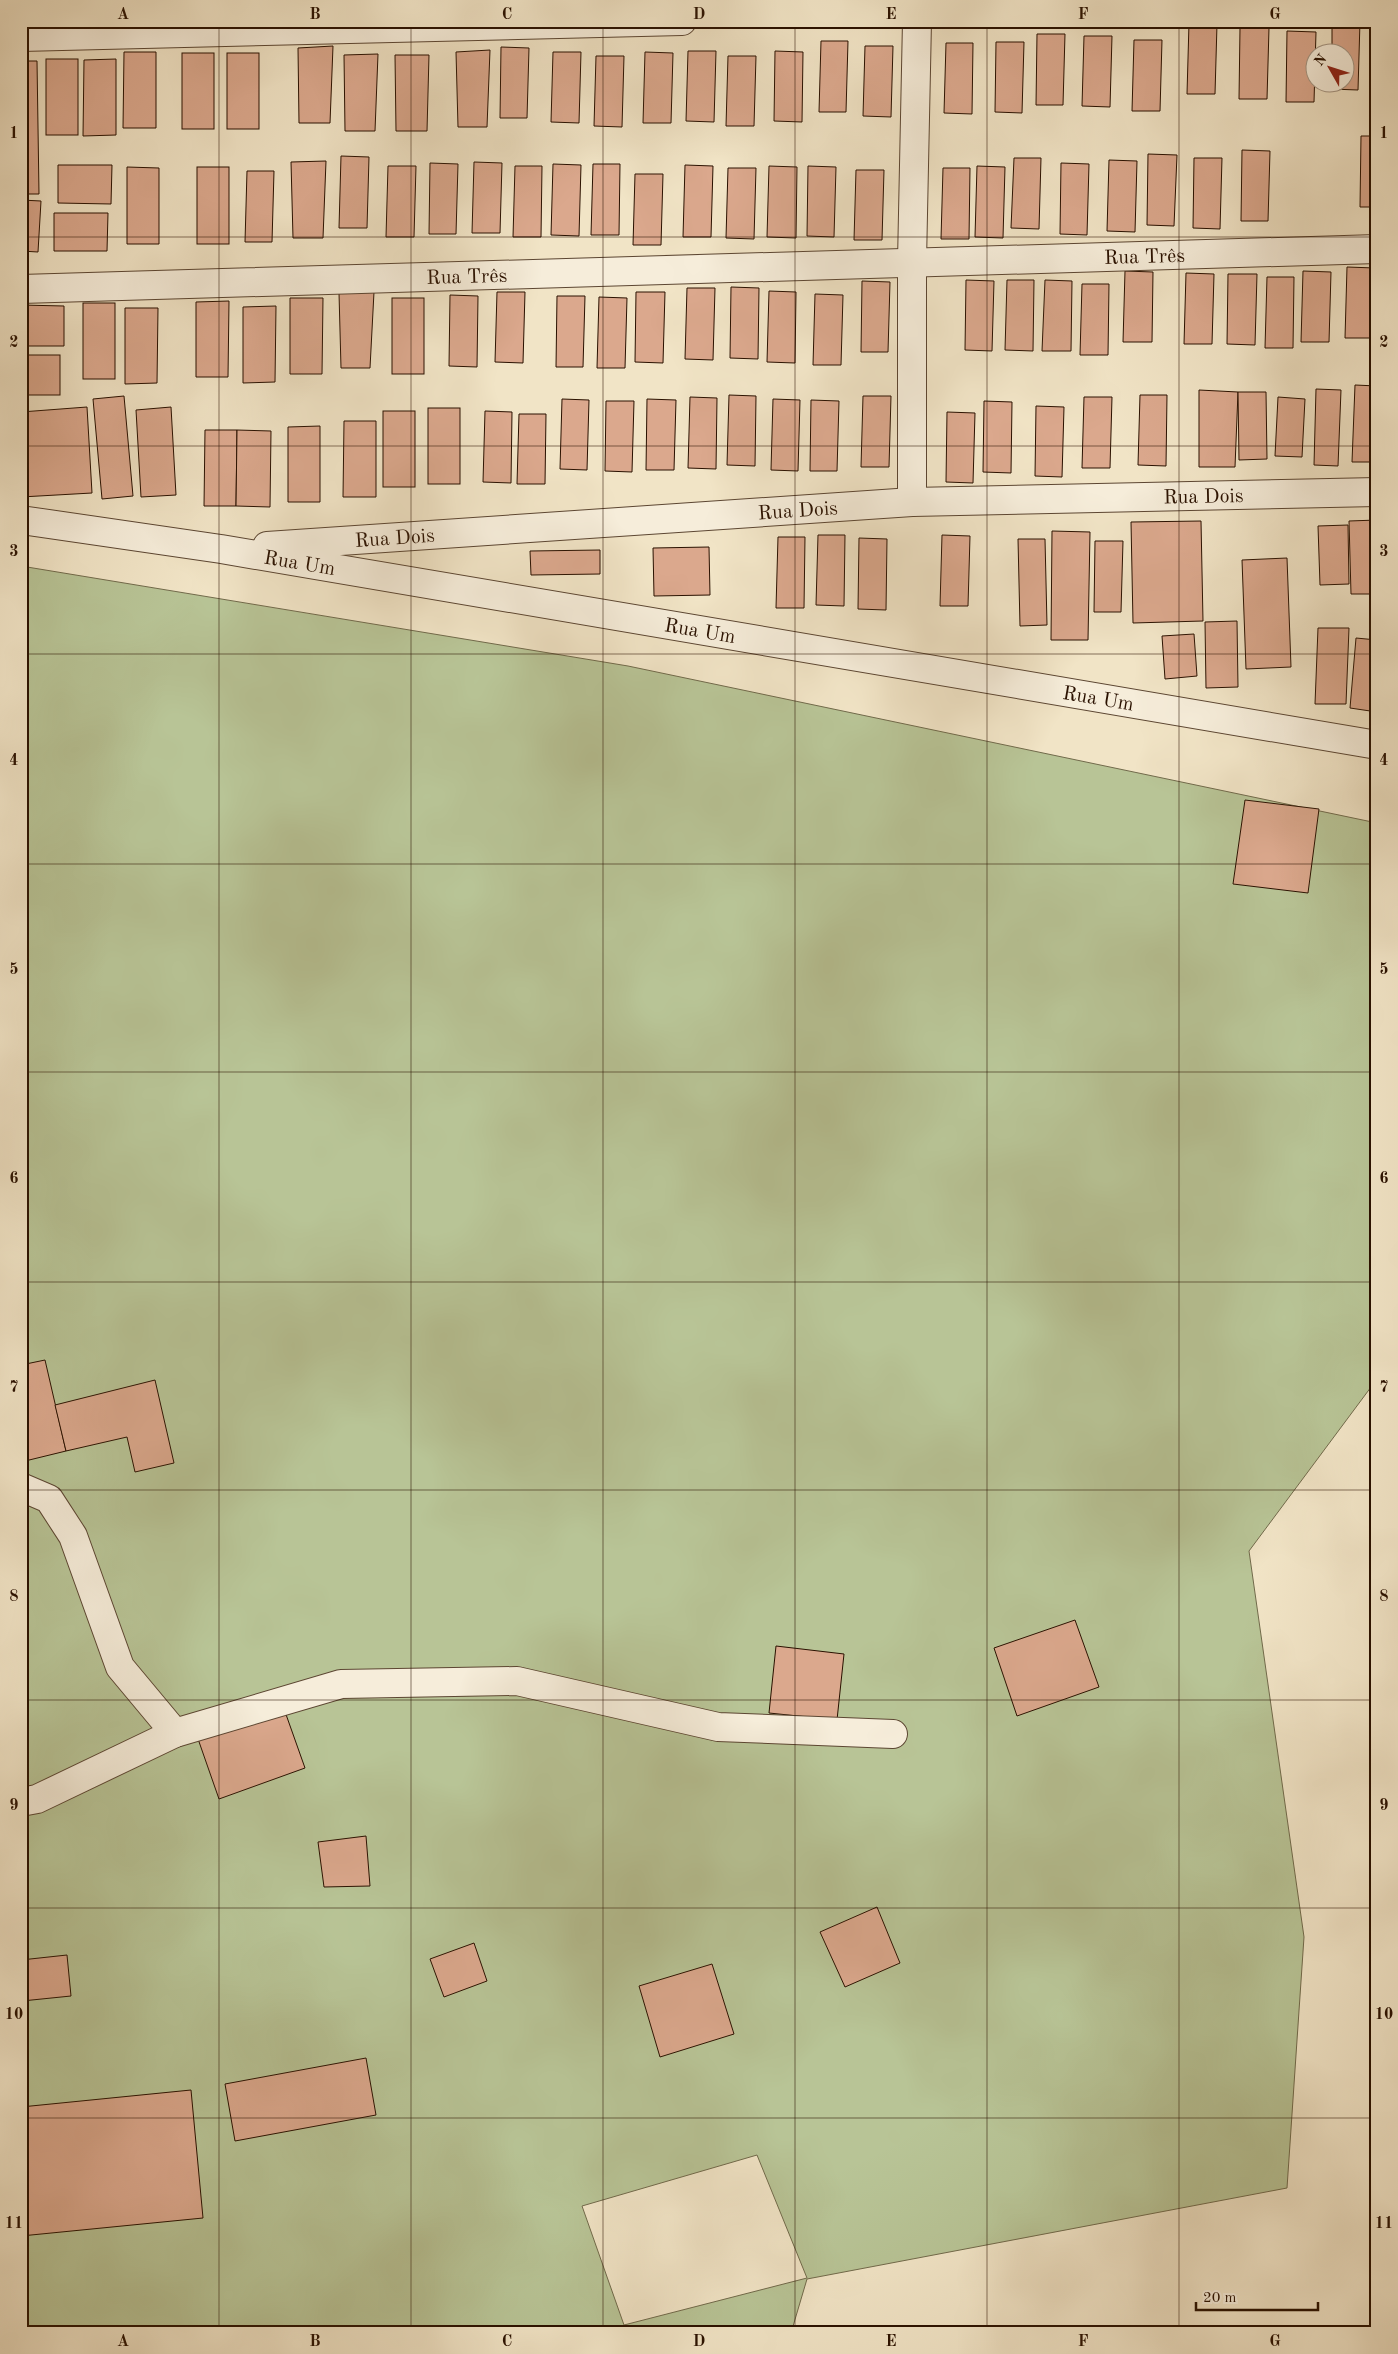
<svg xmlns="http://www.w3.org/2000/svg" width="1398" height="2354" font-family="'Old Standard TT',serif">
  <rect width="100%" height="100%" fill="#f1e4c6"/>
  <filter id="stains"><feTurbulence type="fractalNoise" baseFrequency=".004" numOctaves="4"/><feColorMatrix values="0 0 0 0 .2 0 0 0 0 .09 0 0 0 0 .02 0 0 0 .5 -.17"/></filter>
  <radialGradient id="worn" r=".72"><stop offset=".6" stop-color="#630" stop-opacity="0"/><stop offset="1" stop-color="#630" stop-opacity=".3"/></radialGradient>
  <path fill="#b8c496" stroke="#716a4b" fill-rule="evenodd" d="M21,566l607,100 749,157v556l-128,172 55,386 -17,251 -480,91 -16,54h-770zM757,2155l50,123 -183,47 -42,-119z"/>
  <g fill="#dba88d" stroke="#2a1100">
    <path d="M1332,21h28l-2,69 -27,-1v-7h15v-30h-14z"/>
    <path d="M1189,23l28,1 -2,70h-28z"/>
    <path d="M1240,28h29l-2,71h-28z"/>
    <path d="M1287,31l29,1 -2,70h-28z"/>
    <path d="M1037,34h28l-2,71h-27z"/>
    <path d="M1084,36h28l-2,71 -28,-1z"/>
    <path d="M1134,40h28l-2,71h-28z"/>
    <path d="M821,41h27l-2,71h-27z"/>
    <path d="M996,42h28l-2,71 -27,-1z"/>
    <path d="M946,43h27l-1,71 -28,-1z"/>
    <path d="M333,46l-3,77h-31l-1,-75z"/>
    <path d="M865,46h28l-2,71 -28,-1z"/>
    <path d="M501,47l28,1 -2,70h-27z"/>
    <path d="M490,50l-3,77h-29l-2,-75z"/>
    <path d="M688,51h28l-2,71 -28,-1z"/>
    <path d="M775,51l28,1 -1,70 -28,-1z"/>
    <path d="M124,52h32v76h-33z"/>
    <path d="M553,52h28l-2,71 -28,-1z"/>
    <path d="M645,52l28,1 -2,70h-28z"/>
    <rect x="182" y="53" width="32" height="76"/>
    <rect x="227" y="53" width="32" height="76"/>
    <path d="M378,54l-3,77h-30l-1,-76z"/>
    <path d="M395,55h34l-2,76h-31z"/>
    <path d="M596,56h28l-2,71 -28,-1z"/>
    <path d="M728,56h28l-2,70h-28z"/>
    <rect x="46" y="59" width="32" height="76"/>
    <path d="M116,59v76l-33,1 1,-76z"/>
    <path d="M21,61h16l2,133h-18z"/>
    <path d="M1361,136h16v71h-17z"/>
    <path d="M1242,150l28,1 -2,70h-27z"/>
    <path d="M1148,154l29,1 -3,71 -27,-1z"/>
    <path d="M341,156l28,1 -2,71h-28z"/>
    <path d="M1014,158h27l-2,71 -28,-1z"/>
    <path d="M1194,158h28l-2,71 -27,-1z"/>
    <path d="M1109,160l28,1 -2,71 -28,-1z"/>
    <path d="M326,161l-3,77h-30l-2,-76z"/>
    <path d="M474,162l28,1 -2,70h-28z"/>
    <path d="M430,163l28,1 -2,70h-27z"/>
    <path d="M1061,163l28,1 -2,71 -27,-1z"/>
    <path d="M553,164l28,1 -2,71 -28,-1z"/>
    <path d="M593,164h27l-1,71h-28z"/>
    <path d="M58,165h54l-1,39 -53,-1z"/>
    <path d="M685,165l28,1 -2,71h-28z"/>
    <path d="M388,166h28l-2,71h-28z"/>
    <path d="M515,166h27l-1,71h-28z"/>
    <path d="M769,166l28,1 -1,71 -29,-1z"/>
    <path d="M808,166l28,1 -2,70 -27,-1z"/>
    <path d="M977,166l28,1 -2,71 -28,-1z"/>
    <path d="M127,167l32,1v76h-32z"/>
    <rect x="197" y="167" width="32" height="77"/>
    <path d="M728,168h28l-2,71 -28,-1z"/>
    <path d="M943,168h27l-1,71h-28z"/>
    <path d="M856,170h28l-2,70h-28z"/>
    <path d="M247,171h27l-2,71h-27z"/>
    <path d="M635,174h28l-2,71h-28z"/>
    <path d="M21,200l20,1 -3,51 -17,-1z"/>
    <path d="M54,213h54l-1,38h-53z"/>
    <path d="M1347,267l28,1 -2,70h-28z"/>
    <path d="M1125,271l28,1 -1,70h-29z"/>
    <path d="M1303,271l28,1 -2,70h-28z"/>
    <path d="M1186,273l28,1 -2,70h-28z"/>
    <path d="M1228,274h29l-2,71 -28,-1z"/>
    <path d="M1267,277h27l-1,71h-28z"/>
    <path d="M966,280l28,1 -2,70 -27,-1z"/>
    <path d="M1007,280h27l-1,71 -28,-1z"/>
    <path d="M1045,280l27,1 -1,70h-29z"/>
    <path d="M862,281l28,1 -2,70h-27z"/>
    <path d="M1082,284h27l-1,71h-28z"/>
    <path d="M731,287l28,1 -1,71 -28,-1z"/>
    <path d="M687,288h28l-2,72 -28,-1z"/>
    <path d="M769,291l27,1 -1,71 -28,-1z"/>
    <path d="M374,292l-4,76h-29l-2,-75z"/>
    <path d="M497,292h28l-2,71 -28,-1z"/>
    <path d="M636,292h29l-2,71 -28,-1z"/>
    <path d="M815,294l28,1 -2,70h-28z"/>
    <path d="M450,295l28,1 -1,71 -28,-1z"/>
    <path d="M557,296h28l-2,71h-27z"/>
    <path d="M599,297l28,1 -2,70h-28z"/>
    <path d="M290,298h33l-1,76h-32z"/>
    <rect x="392" y="298" width="32" height="76"/>
    <path d="M229,301l-1,76h-32v-75z"/>
    <rect x="83" y="303" width="32" height="76"/>
    <path d="M21,305l43,1v40h-43z"/>
    <path d="M276,306l-1,76 -32,1v-76z"/>
    <path d="M125,308h33l-1,75 -32,1z"/>
    <rect x="21" y="355" width="39" height="40"/>
    <path d="M1355,385l22,1v76h-25z"/>
    <path d="M1316,389l25,1 -3,76 -24,-1z"/>
    <path d="M1199,390l39,2 -3,75h-36z"/>
    <path d="M1238,392h28l1,67 -28,1z"/>
    <path d="M729,395l27,1 -1,70 -28,-1z"/>
    <path d="M1140,395h27l-1,71 -28,-1z"/>
    <path d="M124,396l9,100 -31,3 -9,-100z"/>
    <path d="M863,396h28l-2,71h-28z"/>
    <path d="M690,397l27,1 -1,71 -28,-1z"/>
    <path d="M1084,397h28l-2,71h-28z"/>
    <path d="M1278,397l27,2 -3,58 -27,-1z"/>
    <path d="M562,399l27,1 -2,70 -27,-1z"/>
    <path d="M647,399l29,1 -2,70h-28z"/>
    <path d="M773,399l27,1 -2,71 -27,-1z"/>
    <path d="M811,400l28,1 -2,70h-27z"/>
    <path d="M606,401h28l-2,71 -27,-1z"/>
    <path d="M984,401l28,1 -1,71 -28,-1z"/>
    <path d="M1036,406l28,1 -2,70 -27,-1z"/>
    <path d="M87,407l5,86 -71,4v-85z"/>
    <path d="M171,407l5,88 -35,2 -5,-87z"/>
    <rect x="428" y="408" width="32" height="76"/>
    <rect x="383" y="411" width="32" height="76"/>
    <path d="M485,411l27,1 -1,71 -28,-1z"/>
    <path d="M947,412l28,1 -2,70 -27,-1z"/>
    <path d="M519,414h27l-1,70h-28z"/>
    <path d="M344,421h32v76h-33z"/>
    <path d="M320,426v76h-32v-75z"/>
    <path d="M205,430h32l-1,76h-32z"/>
    <path d="M237,430l34,1 -1,76 -34,-1z"/>
    <path d="M1377,520v74h-26l-2,-73z"/>
    <path d="M1201,521l2,100 -70,2 -2,-101z"/>
    <path d="M1348,525l1,59 -29,1 -2,-59z"/>
    <path d="M1052,531l38,1 -2,108h-37z"/>
    <path d="M818,535h27l-1,71 -28,-1z"/>
    <path d="M942,535l28,1 -2,70h-28z"/>
    <path d="M778,537h27l-1,71h-28z"/>
    <path d="M859,538l28,1 -1,71 -28,-1z"/>
    <path d="M1018,539h27l2,86 -27,1z"/>
    <path d="M1095,541h28l-2,71h-27z"/>
    <path d="M709,547l1,48 -56,1 -1,-48z"/>
    <path d="M600,550v24l-69,1 -1,-24z"/>
    <path d="M1287,558l4,109 -45,2 -4,-109z"/>
    <path d="M1237,621l1,66 -32,1 -1,-66z"/>
    <path d="M1318,628h31l-3,76h-31z"/>
    <path d="M1194,634l3,42 -32,3 -3,-43z"/>
    <path d="M1356,638l21,2v72l-27,-4z"/>
    <path d="M1245,800l74,9 -11,84 -75,-9z"/>
    <path d="M45,1360l21,91 -45,11v-97z"/>
    <path d="M155,1380l19,83 -39,9 -8,-35 -61,14 -11,-46z"/>
    <path d="M1075,1620l24,67 -82,29 -23,-68z"/>
    <path d="M776,1646l68,8 -7,66 -68,-7z"/>
    <path d="M283,1706l22,62 -86,31 -22,-63z"/>
    <path d="M366,1836l4,50 -46,1 -6,-45z"/>
    <path d="M877,1907l23,56 -55,24 -25,-55z"/>
    <path d="M474,1943l13,38 -43,16 -14,-38z"/>
    <path d="M67,1955l4,41 -49,5 -1,-41z"/>
    <path d="M712,1964l22,70 -74,23 -21,-71z"/>
    <path d="M366,2058l10,57 -141,26 -10,-57z"/>
    <path d="M191,2090l12,128 -182,18v-129z"/>
  </g>
  <g fill="none" stroke-linecap="round" stroke-linejoin="round">
    <defs>
      <g id="minor">
        <path d="M21,37l661,-16"/>
        <path id="s1" d="M21,289l1356,-40"/>
        <path d="M912,502v-240l5,-241"/>
        <path id="s2" d="M21,520l200,29 1156,196"/>
        <path id="s3" d="M267,546l645,-44 465,-10"/>
        <path d="M21,1487l28,12 24,37 47,131 55,66"/>
        <path d="M21,1802l16,-3 138,-66 166,-49 176,-3 201,46 175,7"/>
      </g>
    </defs>
    <use href="#minor" stroke="#5c4632" stroke-width="30"/>
    <use href="#minor" stroke="#f6edda" stroke-width="28"/>
  </g>
  <path fill="none" stroke="#2a1100" stroke-width="1" stroke-opacity="0.55" d="M219,21v2312M411,21v2312M603,21v2312M795,21v2312M987,21v2312M1179,21v2312M21,237h1356M21,446h1356M21,654h1356M21,864h1356M21,1072h1356M21,1282h1356M21,1490h1356M21,1700h1356M21,1908h1356M21,2118h1356"/>
  <g text-anchor="middle" stroke-width="4" stroke-linejoin="round" paint-order="stroke">
    <g font-size="20" fill="#2a1100" stroke="#f6edda">
      <text dy="7" stroke="none"><textPath href="#s1" startOffset="1124">Rua Três</textPath></text>
      <text dy="7" stroke="none"><textPath href="#s1" startOffset="446">Rua Três</textPath></text>
      <text dy="7" stroke="none"><textPath href="#s3" startOffset="938">Rua Dois</textPath></text>
      <text dy="7" stroke="none"><textPath href="#s3" startOffset="532">Rua Dois</textPath></text>
      <text dy="7" stroke="none"><textPath href="#s3" startOffset="128">Rua Dois</textPath></text>
      <text dy="7" stroke="none"><textPath href="#s2" startOffset="282">Rua Um</textPath></text>
      <text dy="7" stroke="none"><textPath href="#s2" startOffset="688">Rua Um</textPath></text>
      <text dy="7" stroke="none"><textPath href="#s2" startOffset="1092">Rua Um</textPath></text>
    </g>
  </g>
  <rect width="1398" height="2354" fill="none" stroke="#f1e4c6" stroke-width="55"/>
  <g transform="translate(1330 68) rotate(309)"><circle r="24" fill="#f6edda" stroke="#a49583"/>
  <path d="M0-4L9 19L0 12L-9 19Z" fill="#8f2418"/>
  <text y="-8" font-size="14" font-weight="bold" text-anchor="middle" fill="#2a1100">N</text>
  </g>
  <path d="M1196 2302v8h122v-8" fill="none" stroke="#2a1100" stroke-width="2.5"/>
  <text x="1203" y="2302" font-size="15" fill="#2a1100" stroke="#f6edda" stroke-width="4" paint-order="stroke">20 m</text>
  <rect x="28" y="28" width="1342" height="2298" fill="none" stroke="#2a1100" stroke-width="2"/>
  <g font-size="16" text-anchor="middle" font-weight="bold" fill="#2a1100">
    <text x="123" y="19">A</text>
    <text x="315" y="19">B</text>
    <text x="507" y="19">C</text>
    <text x="699" y="19">D</text>
    <text x="891" y="19">E</text>
    <text x="1083" y="19">F</text>
    <text x="1275" y="19">G</text>
    <text x="14" y="138">1</text>
    <text x="1384" y="138">1</text>
    <text x="14" y="347">2</text>
    <text x="1384" y="347">2</text>
    <text x="14" y="556">3</text>
    <text x="1384" y="556">3</text>
    <text x="14" y="765">4</text>
    <text x="1384" y="765">4</text>
    <text x="14" y="974">5</text>
    <text x="1384" y="974">5</text>
    <text x="14" y="1183">6</text>
    <text x="1384" y="1183">6</text>
    <text x="14" y="1392">7</text>
    <text x="1384" y="1392">7</text>
    <text x="14" y="1601">8</text>
    <text x="1384" y="1601">8</text>
    <text x="14" y="1810">9</text>
    <text x="1384" y="1810">9</text>
    <text x="14" y="2019">10</text>
    <text x="1384" y="2019">10</text>
    <text x="14" y="2228">11</text>
    <text x="1384" y="2228">11</text>
    <text x="123" y="2346">A</text>
    <text x="315" y="2346">B</text>
    <text x="507" y="2346">C</text>
    <text x="699" y="2346">D</text>
    <text x="891" y="2346">E</text>
    <text x="1083" y="2346">F</text>
    <text x="1275" y="2346">G</text>
  </g>
  <rect width="100%" height="100%" filter="url(#stains)"/>
  <rect width="100%" height="100%" fill="url(#worn)"/>
</svg>
